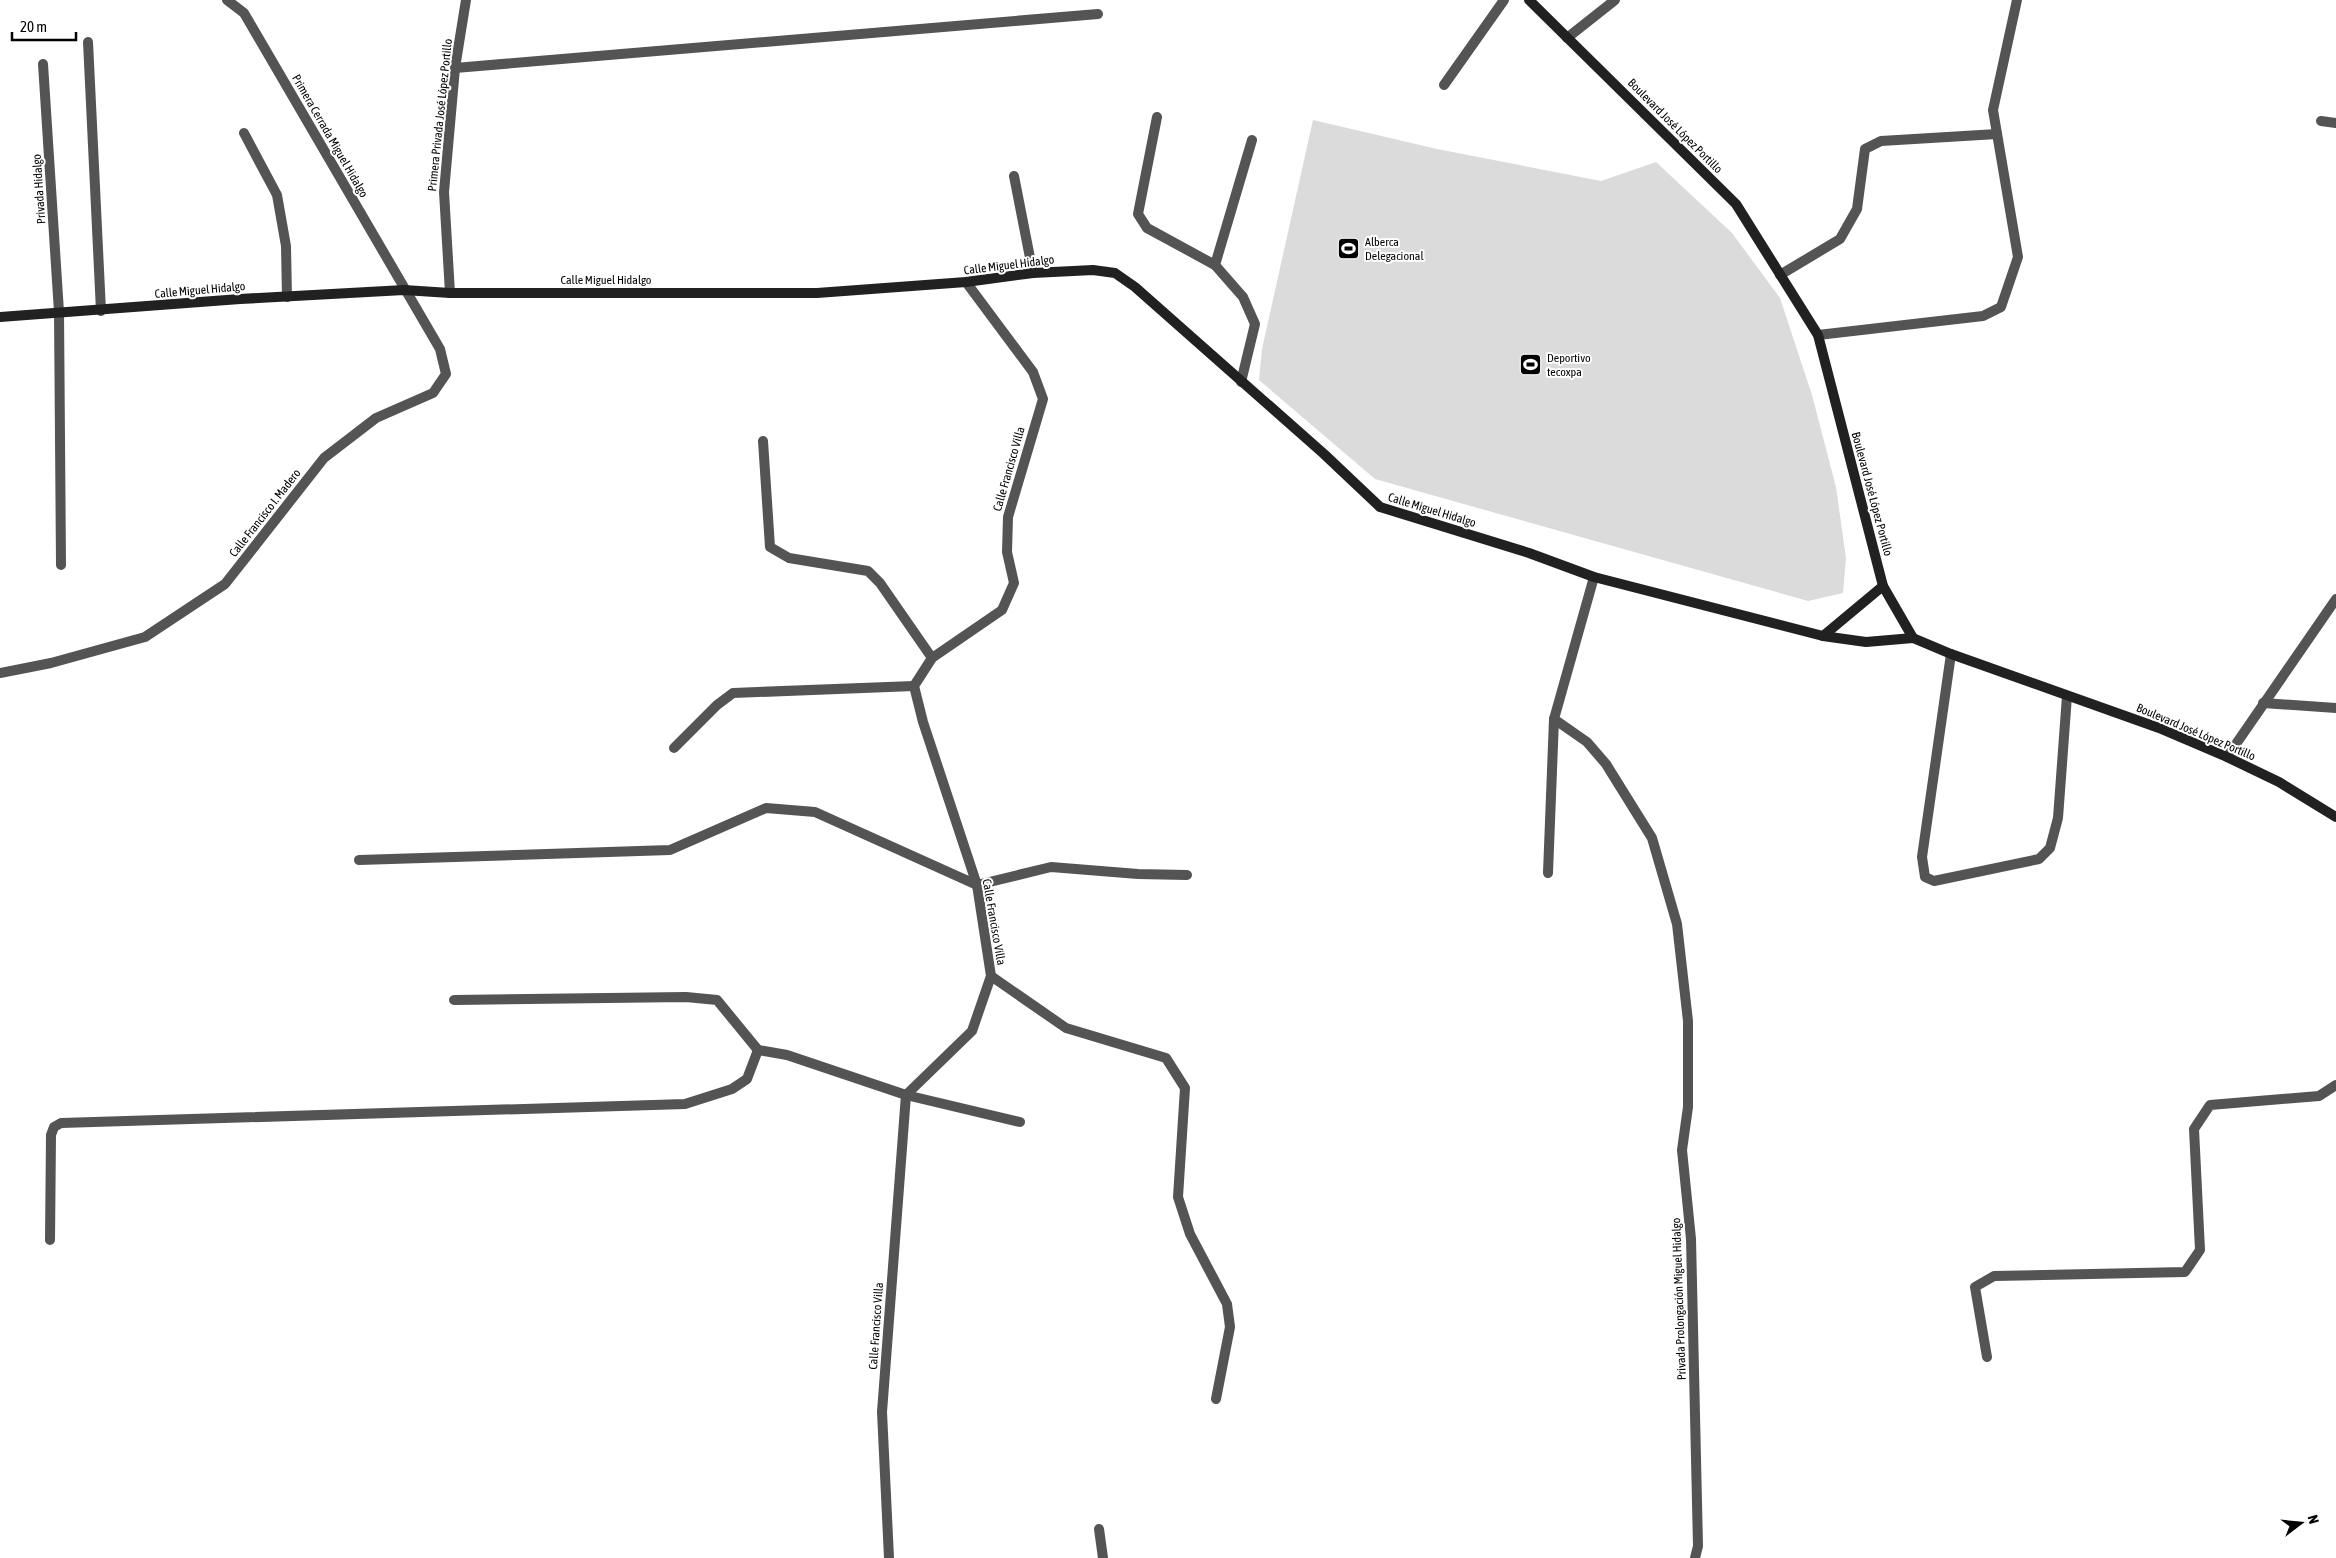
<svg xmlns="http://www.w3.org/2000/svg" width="2336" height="1558" font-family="'Asap Condensed',sans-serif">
  <rect width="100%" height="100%" fill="#fff"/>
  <path fill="#dbdbdb" d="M1313,120l124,29 164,32 55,-19 76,71 48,65 32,97 24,92 10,71 -3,35 -35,8 -433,-122 -116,-99 3,-31z"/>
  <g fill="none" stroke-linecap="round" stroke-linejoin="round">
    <g stroke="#545454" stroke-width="10">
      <path d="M1567,38l48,-38"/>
      <path d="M1444,85l60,-85"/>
      <path d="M1157,117l-19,97 9,14 68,37 37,-125"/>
      <path d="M1014,176l19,97"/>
      <path d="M1215,265l28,32 12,27 -14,58"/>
    </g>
    <g stroke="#545454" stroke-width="10">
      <path d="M88,42l13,269"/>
      <path d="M43,64l16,248 2,253"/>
      <path d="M455,68l643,-54"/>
      <path d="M2321,121l15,2"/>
      <path d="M244,133l33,62 9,51 1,51"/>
      <path d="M1780,275l60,-36 17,-30 8,-60 16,-8 116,-7"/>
      <path d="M450,293l-6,-101 11,-124 11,-68"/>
      <path d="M1818,335l165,-19 18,-9 17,-50 -25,-147 24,-110"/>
      <path d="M763,441l7,106 19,11 79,13 12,12 52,75"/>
      <path d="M1594,577l-40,142 33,23 19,22 46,74 25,86 11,97v86l-6,43 9,89 7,307 -3,12"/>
      <path d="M1951,654l-29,203 3,20 9,4 105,-22 11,-11 8,-30 9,-122"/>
      <path d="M0,673l51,-10 94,-26 80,-53 99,-126 52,-40 57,-25 13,-19 -6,-25 -196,-336 -17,-13"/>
      <path d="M2263,703l73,5"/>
      <path d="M674,748l43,-43 16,-12 181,-7"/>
      <path d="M2227,757l109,-158"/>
      <path d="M359,860l311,-10 96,-42 49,4 162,73 74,-18 87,7 49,1"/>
      <path d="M1548,873l6,-154"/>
      <path d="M991,976l75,52 100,30 19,30 -7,109 12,37 37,70 3,23 -14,72"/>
      <path d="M454,1000l232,-3 31,3 41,50"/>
      <path d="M50,1240l1,-105 3,-8 7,-4 624,-19 47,-15 15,-10 11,-29 29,5 119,40 114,27"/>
      <path d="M1987,1357l-12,-70 19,-11 191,-4 15,-22 -6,-121 16,-24 109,-9 17,-11"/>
      <path d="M1099,1529l4,29"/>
      <path d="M889,1558l-7,-146 24,-317 66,-64 19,-55 -14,-91 -54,-163 -9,-36 18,-28 70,-48 12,-27 -7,-31 1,-35 35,-118 -10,-27 -67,-90"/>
    </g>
    <g stroke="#212121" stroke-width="10">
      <path d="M1529,0l207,204 82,131 65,251 30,52 38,16 208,74 68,29 52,25 57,35"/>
      <path d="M0,317l240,-18 164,-9 46,3h367l149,-11 67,-9 60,-3 22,3 20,14 189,167 56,53 149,46 65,24 229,59 43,6 47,-4"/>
      <path d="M1823,636l60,-50"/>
    </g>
  </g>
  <defs>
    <symbol id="stadium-square" viewBox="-11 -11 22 22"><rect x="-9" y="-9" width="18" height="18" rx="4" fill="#000" stroke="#fff"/><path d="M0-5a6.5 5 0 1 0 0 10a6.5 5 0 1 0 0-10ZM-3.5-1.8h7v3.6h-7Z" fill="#fff"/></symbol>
  </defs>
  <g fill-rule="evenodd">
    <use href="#stadium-square" x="1336" y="236" width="25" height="25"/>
    <use href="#stadium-square" x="1518" y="352" width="25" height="25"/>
  </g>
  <g text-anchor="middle" stroke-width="4" stroke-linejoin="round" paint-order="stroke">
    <g font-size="12" fill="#000" stroke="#fff">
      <text transform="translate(440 115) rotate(-84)" y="4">Primera Privada José López Portillo</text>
      <text transform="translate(1675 126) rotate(45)" y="4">Boulevard José López Portillo</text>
      <text transform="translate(330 136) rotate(60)" y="4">Primera Cerrada Miguel Hidalgo</text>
      <text transform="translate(39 189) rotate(-94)" y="4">Privada Hidalgo</text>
      <text transform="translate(1009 265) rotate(-7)" y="4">Calle Miguel Hidalgo</text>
      <text x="606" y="284">Calle Miguel Hidalgo</text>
      <text transform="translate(200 290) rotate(-5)" y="4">Calle Miguel Hidalgo</text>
      <text transform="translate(1009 469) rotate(-74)" y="4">Calle Francisco Villa</text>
      <text transform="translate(1872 494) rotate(75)" y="4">Boulevard José López Portillo</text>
      <text transform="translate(1432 510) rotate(17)" y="4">Calle Miguel Hidalgo</text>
      <text transform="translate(265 513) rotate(-52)" y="4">Calle Francisco I. Madero</text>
      <text transform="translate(2196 732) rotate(23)" y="4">Boulevard José López Portillo</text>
      <text transform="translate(994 922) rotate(80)" y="4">Calle Francisco Villa</text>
      <text transform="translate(1679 1299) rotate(-92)" y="4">Privada Prolongación Miguel Hidalgo</text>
      <text transform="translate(876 1326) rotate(-86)" y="4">Calle Francisco Villa</text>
    </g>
    <g font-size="12" fill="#000" stroke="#fff" text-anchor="start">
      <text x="1365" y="246">Alberca<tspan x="1365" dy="14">Delegacional</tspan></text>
      <text x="1547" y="362">Deportivo<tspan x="1547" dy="14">tecoxpa</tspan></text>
    </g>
  </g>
  <g transform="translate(2301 1523) rotate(74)" stroke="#ffffff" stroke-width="4" paint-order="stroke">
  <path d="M0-4L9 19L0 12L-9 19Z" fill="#000000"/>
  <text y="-8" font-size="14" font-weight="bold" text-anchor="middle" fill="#000000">N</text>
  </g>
  <path d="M12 32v8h64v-8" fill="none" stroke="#000000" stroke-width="2.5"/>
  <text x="20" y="32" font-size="15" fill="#000000" stroke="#ffffff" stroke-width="4" paint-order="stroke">20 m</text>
</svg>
